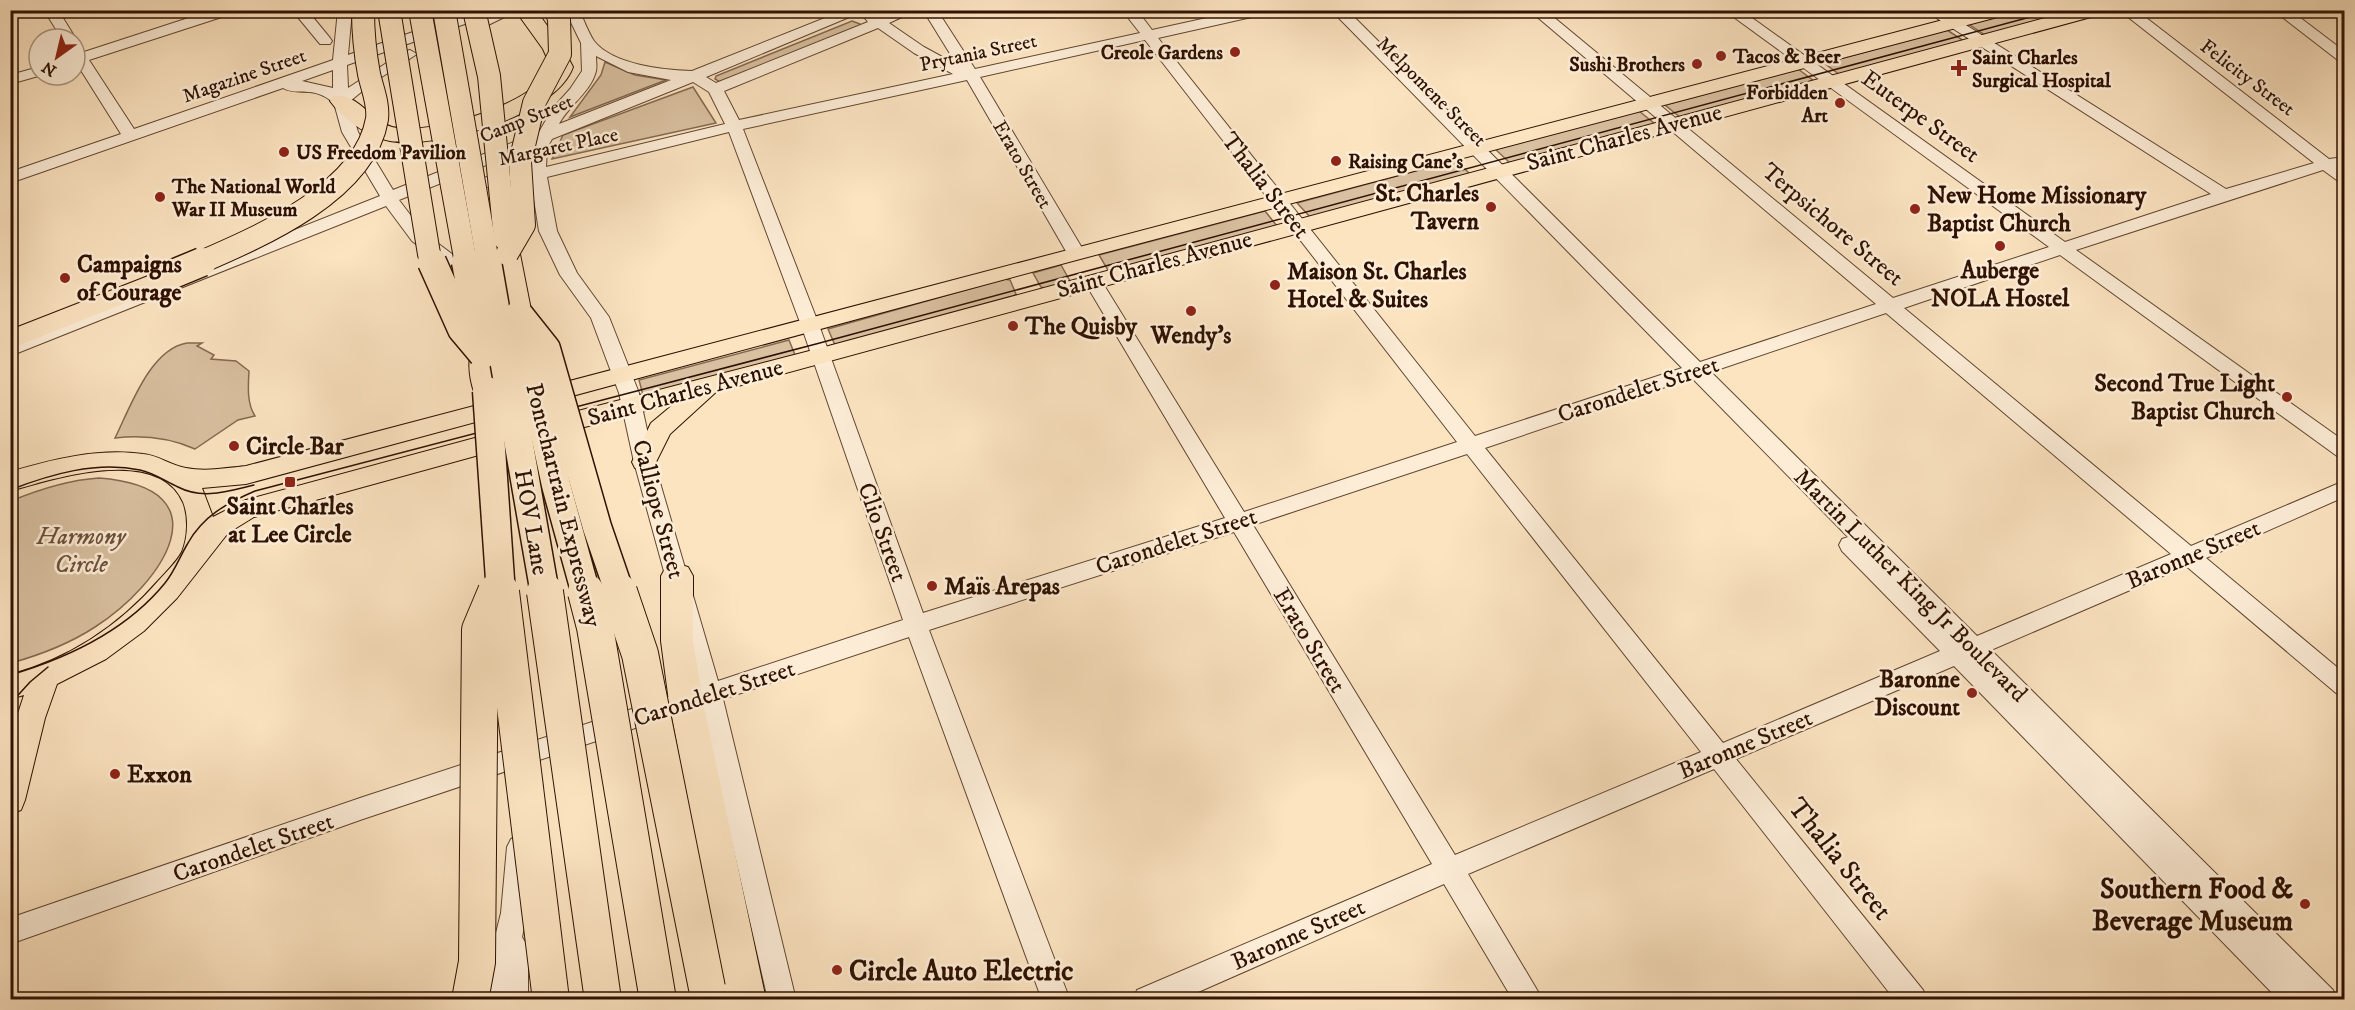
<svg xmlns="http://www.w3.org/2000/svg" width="2355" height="1010" font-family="'IM FELL DW Pica',serif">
  <rect width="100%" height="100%" fill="#fce4c1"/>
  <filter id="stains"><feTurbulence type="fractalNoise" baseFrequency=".00333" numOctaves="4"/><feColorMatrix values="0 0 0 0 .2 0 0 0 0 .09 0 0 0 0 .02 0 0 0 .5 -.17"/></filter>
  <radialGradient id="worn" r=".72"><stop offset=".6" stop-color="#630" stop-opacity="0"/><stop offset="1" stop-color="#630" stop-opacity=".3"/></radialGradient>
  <g fill="#d9c0a0" stroke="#846850" stroke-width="1.5">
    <path d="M2018,11h58l-91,24 -18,-12z"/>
    <path d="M852,21l8,3v3l-140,55 -5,-3 1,-3z"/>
    <path d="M1947,30l17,11 -124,34 -16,-12z"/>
    <path d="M605,62l30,13 31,5 -96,37 31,-42z"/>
    <path d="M1798,69l16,12 -133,37 -16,-13z"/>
    <path d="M693,87l23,36 -164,36 11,-24z"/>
    <path d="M1639,111l16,13 -144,40 -16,-15z"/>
    <path d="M1456,160l14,14 -160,43 -13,-14z"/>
    <path d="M1265,211l12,15 -168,46 -10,-17z"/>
    <path d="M1061,265l9,16 -25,7 -4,-1 -8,-14z"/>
    <path d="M1004,279l6,1 6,14 -3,3 -178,48 -7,-16z"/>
    <path d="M789,340l6,15 -152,40 -4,-15z"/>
    <path d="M187,343h15l-5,3 17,9 -3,4 25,2 13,10c-1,16 -2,33 6,45l-17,4 -43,29c-25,-11 -53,-14 -80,-11 15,-30 35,-89 72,-95z"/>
    <path d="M99,478c129,10 63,106 -4,149 -26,17 -55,28 -84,36v-162c29,-12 57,-21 88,-23z"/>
  </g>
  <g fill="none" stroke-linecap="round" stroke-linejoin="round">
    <defs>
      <g id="minor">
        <path d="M44,10h14l18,29 -1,2v-2h-13z"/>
        <path d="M213,10h23l-2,3 -145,47 45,69 199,-69 5,-50h14l-4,45 127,-45h44l-35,17 -5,1 -7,-4 10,-6 -135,47 1,23 57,-37 5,-1 7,4 -46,30 -22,18 9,30 35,58 146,-58 14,-24 17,-19 12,-18 -1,-28 -16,-33h14c5,10 9,22 15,31 19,24 70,29 98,30l153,-61h21l-160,67 10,6 152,-61 -4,-5 7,-4 9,4 16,-7h21l-28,13 35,24 33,18 -34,-55h14l38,59 165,-36 -18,-23h15l15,20 91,-20h29l-7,4 -107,24 317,398 207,-68 -351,-358h16l353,352 176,-58 -347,-294h16l348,288 156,-51 -325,-237h17l324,232 146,-48 -287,-184h18l284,179 88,-26 -195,-153h17l193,149 15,-2v10h-4l4,3v13l-6,-2 -15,-11 -247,80 268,191v17l-7,-2 -277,-201 -156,53 287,238 153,-65v16l-138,61 138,115v23l-8,-3 -150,-127 -195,84 342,340 4,10h-58l-325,-334 -218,93 187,231 4,10h-32l-181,-231 -246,105 75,126h-30l-69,-116 -264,116h-47l4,-10 295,-126 -198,-332 -305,98 141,370h-28l-133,-363 -186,62 73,301h-28l-67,-294 -338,113 -353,125v-26l353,-121 333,-109 -62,-226 -15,-69 -28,-75 -31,-43 -21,-44 -8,-51 -73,12 -8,-5 8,-5 72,-12 1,-23 -132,53 25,33 40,30 11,21 -3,4h-12l-9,-18 -39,-29 -26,-35 -376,150v-13l370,-147 -38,-64 -8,-29c-23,-19 -35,-6 -51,-15l-273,95v-11l111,-38 -44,-70h-2v-19l5,1 4,6zM878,28l36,25 39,21 -214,46 -15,-29zM1145,40l312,402 -213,70 -145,-235h-12l-3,4 141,237 -302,95 -104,-288 -76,-196 224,-49 100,173 3,4h12l3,-4 -105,-176zM596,56l32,16 43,8 -112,44c9,-18 32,-32 37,-53 1,-4 0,-11 0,-15zM333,70v18l-31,-7zM693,82l16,10 16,32 -179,43 1,-19 5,-9zM729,132l72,193 102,295 -185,61 -64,-219 -15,-69 -30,-76 -32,-44 -20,-42 -10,-54zM1886,313l285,241 -194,82 -266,-264zM1692,378l156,159 -6,2 -3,6 3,6 98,100 -217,92 -238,-295zM1467,454l234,298 -246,103 -202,-330z"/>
        <path d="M292,10h15l23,28 2,3 -2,3h-10z"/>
        <path d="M2273,10h17l54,41v11l-5,-1z"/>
        <path d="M39,67v8h3l-32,9v-9z"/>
        <path d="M520,835l9,4 4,8 -6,66 -5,24 6,10v53h-49l22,-87 6,-66 4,-8z"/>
      </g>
      <g id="major">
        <path d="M1981,10h30l-2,4 -925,244 -838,226 -44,4 11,29 33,-17 262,-71 9,3 3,6 -3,6 -9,3 -254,70 -26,16 -51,65 -33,33 -38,28 -49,25 -12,34 -20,82 -4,10 -11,4v-76l14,-43 -14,4v-24c59,-16 109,-49 149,-95 7,-8 18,-18 23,-28 6,-15 7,-35 1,-50 -25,-57 -128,-24 -173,-11v-19c43,-13 88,-24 133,-18 15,1 29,12 43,14 20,4 40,0 60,-2z"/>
        <path d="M2075,10h29l-2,4 -1386,378 -46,42 -17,34 -9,3 -9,-3 -3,-6 19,-39 24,-20 -128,34 -9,-3 -3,-6 3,-6 9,-3 274,-71z"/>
      </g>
      <g id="highway">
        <path d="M515,10h21l27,38 10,19c-17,49 -136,82 -183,74 -22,-4 -47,-22 -60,-40l3,-5c23,-5 38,25 59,31 36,10 146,-24 159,-60l-8,-18z"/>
        <path d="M507,246l9,2 4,6 12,61 -4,6 -9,3 -9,-3 -4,-6 -12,-61 4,-6z"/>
        <path d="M161,271l9,2 4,6 -4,6 -160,64v-19z"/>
        <path d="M483,345l10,3c7,11 11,38 4,50l-10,3 -10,-3c-7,-12 -11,-39 -4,-50z"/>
        <path d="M677,564l11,3 5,9v65l10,61 63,298h-40l-57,-298 -8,-61v-65l5,-9z"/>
      </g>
    </defs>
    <use href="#minor" stroke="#624630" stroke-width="2"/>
    <use href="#major" stroke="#2e1100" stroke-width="2"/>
    <use href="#highway" stroke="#2e1100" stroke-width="2"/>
    <use href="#minor" fill="#fdedd7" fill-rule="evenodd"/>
    <use href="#major" fill="#fce4c1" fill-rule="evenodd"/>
    <use href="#highway" fill="#fce4c1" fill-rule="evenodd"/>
    <g stroke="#2e1100" stroke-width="1.5">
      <path d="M10,490c41,-16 86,-29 130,-20 14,3 25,11 38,17 25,13 50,4 76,-2"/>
      <path d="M10,675c58,-17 116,-44 155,-92 10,-12 15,-27 23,-40 15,-27 39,-40 67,-52l561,-147 1240,-334"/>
      <path d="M10,704l20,-22 18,-15"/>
    </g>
    <defs>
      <g id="highway-bridge-far2">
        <path d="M389,10l40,244 4,9"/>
        <path d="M420,10l46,253"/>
        <path d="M444,10l44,253"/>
        <path d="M474,10l15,66 16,163"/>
        <path d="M507,254l17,-29 -4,-63 14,-59 26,-49 -1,-35 -3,-9"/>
        <path d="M199,263c60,-26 166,-71 178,-144 2,-15 -5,-31 -8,-45 -4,-21 -6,-43 -6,-64"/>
      </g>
      <g id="highway-bridge-far1">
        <path d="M432,262l30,67 21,25"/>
        <path d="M466,262l15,82"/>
        <path d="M487,262l58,332"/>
        <path d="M161,279l41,-17"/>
        <path d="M519,315l27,34 51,178 23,67"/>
        <path d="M523,333l33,152 30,109"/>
        <path d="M487,391l14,203"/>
        <path d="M496,594l3,-8"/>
      </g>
      <g id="highway-bridge">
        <path d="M501,592l50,408"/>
        <path d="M545,592l58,408"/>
        <path d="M586,592l9,35 63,373"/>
        <path d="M619,592l21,62 67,334"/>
        <path d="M470,1000l7,-38 3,-332 16,-38"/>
      </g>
    </defs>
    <use href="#highway-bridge-far2" stroke="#2e1100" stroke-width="24" stroke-linecap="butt"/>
    <use href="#highway-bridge-far1" stroke="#2e1100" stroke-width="31" stroke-linecap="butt"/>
    <use href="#highway-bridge" stroke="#2e1100" stroke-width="38" stroke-linecap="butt"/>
    <use href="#highway-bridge-far2" stroke="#fce4c1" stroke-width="22"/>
    <use href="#highway-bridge-far1" stroke="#fce4c1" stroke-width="28"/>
    <use href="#highway-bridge" stroke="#fce4c1" stroke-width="36"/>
  </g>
  <g fill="#8f2418" stroke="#fdedd7" stroke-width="2">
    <circle cx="1235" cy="52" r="6"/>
    <circle cx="1721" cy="56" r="6"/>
    <circle cx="1697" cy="64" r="6"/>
    <path d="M1956 59h6v6h6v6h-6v6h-6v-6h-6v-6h6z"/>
    <circle cx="1840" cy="103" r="6"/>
    <circle cx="284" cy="152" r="6"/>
    <circle cx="1336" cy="161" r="6"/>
    <circle cx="160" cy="197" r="6"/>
    <circle cx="1491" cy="207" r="6"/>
    <circle cx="1915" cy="209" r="6"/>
    <circle cx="2000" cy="246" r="6"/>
    <circle cx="65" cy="278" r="6"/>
    <circle cx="1275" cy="285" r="6"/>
    <circle cx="1191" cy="311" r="6"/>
    <circle cx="1013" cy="326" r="6"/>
    <circle cx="2287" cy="397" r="6"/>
    <circle cx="234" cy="446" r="6"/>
    <rect x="284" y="476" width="12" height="12" rx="3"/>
    <circle cx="932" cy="586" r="6"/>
    <circle cx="1972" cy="693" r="6"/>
    <circle cx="115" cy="774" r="6"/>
    <circle cx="2305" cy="904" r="6"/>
    <circle cx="837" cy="970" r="6"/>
  </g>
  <g text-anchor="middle" stroke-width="5" stroke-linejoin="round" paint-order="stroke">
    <g font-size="20" fill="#2e1100" stroke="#fdedd7">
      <text transform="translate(978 52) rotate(-12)" y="7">Prytania Street</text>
      <text transform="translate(244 75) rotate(-19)" y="7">Magazine Street</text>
      <text transform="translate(2248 77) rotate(37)" y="7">Felicity Street</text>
      <text transform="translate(1432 91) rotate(45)" y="7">Melpomene Street</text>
      <text transform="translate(526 118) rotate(-22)" y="7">Camp Street</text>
      <text transform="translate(558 146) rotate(-12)" y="7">Margaret Place</text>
      <text transform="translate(1023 164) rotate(60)" y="7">Erato Street</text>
    </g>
    <g font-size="20" font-weight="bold" fill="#2e1100" stroke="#fdedd7" text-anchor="start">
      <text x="1223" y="59" text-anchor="end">Creole Gardens</text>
      <text x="1733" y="63">Tacos &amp; Beer</text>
      <text x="1972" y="64">Saint Charles<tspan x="1972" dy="23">Surgical Hospital</tspan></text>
      <text x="1685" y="71" text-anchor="end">Sushi Brothers</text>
      <text x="1828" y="99" text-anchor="end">Forbidden<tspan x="1828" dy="23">Art</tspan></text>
      <text x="296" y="159">US Freedom Pavilion</text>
      <text x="1348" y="168">Raising Cane's</text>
      <text x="172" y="193">The National World<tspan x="172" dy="23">War II Museum</tspan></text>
    </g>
    <g font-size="24" fill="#2e1100" stroke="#fdedd7">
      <text transform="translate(1921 116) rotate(36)" y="8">Euterpe Street</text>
      <text transform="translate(1624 137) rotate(-15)" y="8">Saint Charles Avenue</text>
      <text transform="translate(1266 185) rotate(52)" y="8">Thalia Street</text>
      <text transform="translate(1833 224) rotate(40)" y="8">Terpsichore Street</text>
      <text transform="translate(1154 264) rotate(-15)" y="8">Saint Charles Avenue</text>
      <text transform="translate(1638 389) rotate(-18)" y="8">Carondelet Street</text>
      <text transform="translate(685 392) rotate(-15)" y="8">Saint Charles Avenue</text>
      <text transform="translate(564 505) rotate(76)" y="8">Pontchartrain Expressway</text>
      <text transform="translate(659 509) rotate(75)" y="8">Calliope Street</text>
      <text transform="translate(532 522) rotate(80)" y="8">HOV Lane</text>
      <text transform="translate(883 532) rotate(70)" y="8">Clio Street</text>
      <text transform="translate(1176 541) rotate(-18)" y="8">Carondelet Street</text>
      <text transform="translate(2193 554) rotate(-23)" y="8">Baronne Street</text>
      <text transform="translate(1911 585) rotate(45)" y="8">Martin Luther King Jr Boulevard</text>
      <text transform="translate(1310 640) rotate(59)" y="8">Erato Street</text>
      <text transform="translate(714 693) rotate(-18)" y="8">Carondelet Street</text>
      <text transform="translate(1745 744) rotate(-23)" y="8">Baronne Street</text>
      <text transform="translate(253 847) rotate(-19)" y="8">Carondelet Street</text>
      <text transform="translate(1298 934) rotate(-24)" y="8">Baronne Street</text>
    </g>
    <g font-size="24" font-weight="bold" fill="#2e1100" stroke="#fdedd7" text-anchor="start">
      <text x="1479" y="201" text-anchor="end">St. Charles<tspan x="1479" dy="28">Tavern</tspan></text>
      <text x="1927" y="203">New Home Missionary<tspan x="1927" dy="28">Baptist Church</tspan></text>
      <text x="77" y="272">Campaigns<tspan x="77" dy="28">of Courage</tspan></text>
      <text x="2000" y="278" text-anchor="middle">Auberge<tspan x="2000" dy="28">NOLA Hostel</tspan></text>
      <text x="1287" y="279">Maison St. Charles<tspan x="1287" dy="28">Hotel &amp; Suites</tspan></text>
      <text x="1025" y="334">The Quisby</text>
      <text x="1191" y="343" text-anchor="middle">Wendy's</text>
      <text x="2275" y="391" text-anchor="end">Second True Light<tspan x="2275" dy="28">Baptist Church</tspan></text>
      <text x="246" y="454">Circle Bar</text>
      <text x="290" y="514" text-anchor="middle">Saint Charles<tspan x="290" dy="28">at Lee Circle</tspan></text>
      <text x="944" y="594">Maïs Arepas</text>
      <text x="1960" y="687" text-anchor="end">Baronne<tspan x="1960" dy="28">Discount</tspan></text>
      <text x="127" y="782">Exxon</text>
    </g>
    <g font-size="24" font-style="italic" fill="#6a4e38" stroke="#fdedd7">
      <text x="81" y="544">Harmony<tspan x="81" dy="28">Circle</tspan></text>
    </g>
    <g font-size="28" fill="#2e1100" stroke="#fdedd7">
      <text transform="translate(1841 858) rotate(51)" y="10">Thalia Street</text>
    </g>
    <g font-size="28" font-weight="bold" fill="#2e1100" stroke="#fdedd7" text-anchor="end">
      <text x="2293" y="898">Southern Food &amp;<tspan x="2293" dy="32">Beverage Museum</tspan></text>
      <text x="849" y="980" text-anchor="start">Circle Auto Electric</text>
    </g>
  </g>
  <rect width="2355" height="1010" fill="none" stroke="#fce4c1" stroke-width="36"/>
  <rect x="12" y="12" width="2331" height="986" fill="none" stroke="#2e1100" stroke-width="3"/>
  <rect x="18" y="18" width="2319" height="974" fill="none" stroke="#2e1100" stroke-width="1.5"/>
  <g transform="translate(57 57) rotate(214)"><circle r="28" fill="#fdedd7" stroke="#aa9581" stroke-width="1.5"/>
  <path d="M0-4.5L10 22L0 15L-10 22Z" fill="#8f2418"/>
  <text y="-9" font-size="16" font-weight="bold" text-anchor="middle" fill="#2e1100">N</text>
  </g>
  <rect width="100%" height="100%" filter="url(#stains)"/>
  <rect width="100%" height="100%" fill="url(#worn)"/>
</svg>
